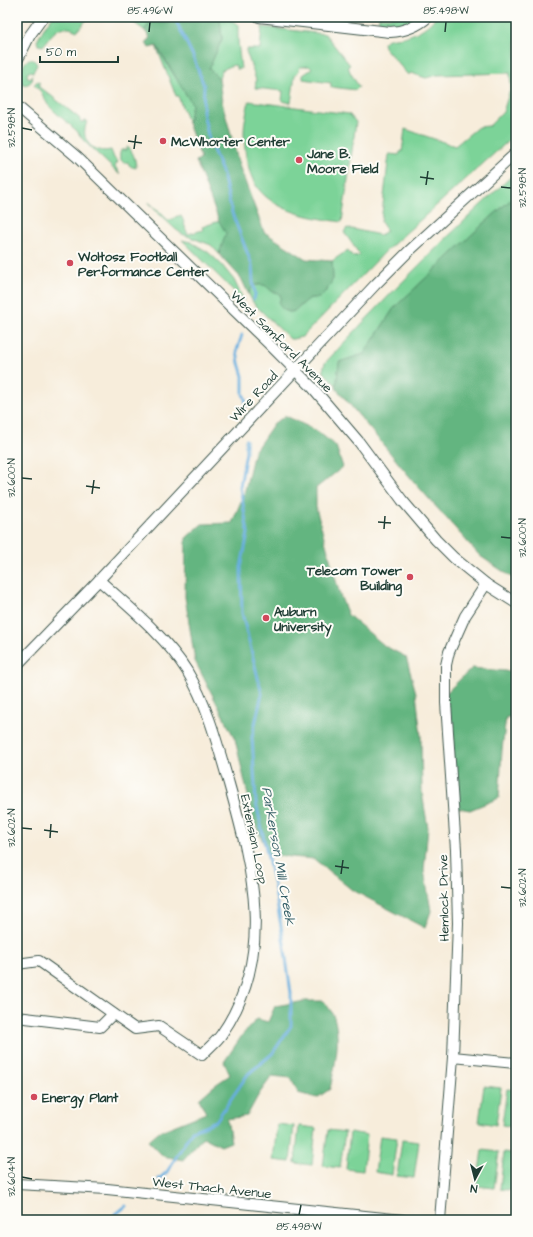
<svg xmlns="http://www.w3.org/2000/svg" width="533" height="1237" font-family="'Architects Daughter',sans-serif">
  <rect width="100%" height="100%" fill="#fdfcf7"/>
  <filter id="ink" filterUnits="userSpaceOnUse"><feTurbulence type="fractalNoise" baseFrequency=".025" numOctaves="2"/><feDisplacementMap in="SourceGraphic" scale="8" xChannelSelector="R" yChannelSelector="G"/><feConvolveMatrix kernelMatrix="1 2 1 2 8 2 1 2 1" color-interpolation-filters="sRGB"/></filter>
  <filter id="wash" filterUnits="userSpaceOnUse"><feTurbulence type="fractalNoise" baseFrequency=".012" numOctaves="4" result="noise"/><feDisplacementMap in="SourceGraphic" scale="16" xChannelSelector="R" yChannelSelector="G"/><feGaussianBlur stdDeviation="0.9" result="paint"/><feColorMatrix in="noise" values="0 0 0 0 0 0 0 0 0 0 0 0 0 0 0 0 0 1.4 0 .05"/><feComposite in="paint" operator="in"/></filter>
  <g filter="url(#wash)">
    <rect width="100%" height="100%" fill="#f7eddb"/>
    <g fill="#7bd398" stroke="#4d8866">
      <path d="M52,17h37l-12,14c-3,-1 -5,-3 -9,-3 -12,-3 -18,10 -25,18l-5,-1 -1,-4 7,-13z"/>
      <path d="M126,17h55l-12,7 -18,-1 -7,7z"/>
      <path d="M379,17h39c-13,9 -25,9 -40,8z"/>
      <path d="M436,17h51l13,3 16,-3v117l-129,116 -85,87 -9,2h-3l-36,-35 -5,-9 1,-6 2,-2 5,-2h8l8,7 7,2 1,4 -2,4c1,4 2,6 5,8 12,7 17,-7 25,-11 2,-2 7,-1 10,-1l14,-19 -1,-18 16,-11 5,7 7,-2 -16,-23 3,-4 33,7 7,-4 -6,-9 8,-68 10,1 1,-3h2l3,-23 50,17 23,-19 11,-1 14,-14 8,-25 -1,-14 -73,2 -11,3 -15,-5 -3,2 -24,-28 -1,-4c6,-7 16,-4 24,-7 11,-3 22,-10 29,-19z"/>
      <path d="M220,19l13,2 5,4v16l3,28h-4l-2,-4 -5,1 -9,5 -2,7 -11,-9 14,-30z"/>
      <path d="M262,27l63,7 25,31 -2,1 2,6 9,15 -3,3 -25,-3v-4l-28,-4v-4l9,-6 -3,-3 -9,1 -1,4 -4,4 -4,28 -9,-2 1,-10 -28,-3 1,-8 -10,-29 1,-2h13z"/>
      <path d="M156,46l36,58 -4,19 -10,-27h-2z"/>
      <path d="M29,59c4,0 7,2 8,6l-4,7 -2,-1 -4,2 1,5 3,1 1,-4 1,3c-1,4 -4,6 -8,7l-3,-2c-3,-7 0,-20 7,-24z"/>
      <path d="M37,81l3,2 -2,2 3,4 3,1 35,28 2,4h3l1,-3 2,3c-8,18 6,32 24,28l3,8 4,4 -3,4 5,9 -36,-34 -7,-10 -23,-20 -6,-6 -7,-13 -7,-7z"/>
      <path d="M249,101l100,13 7,8 -14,100c-27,-4 -57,-8 -78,-27 -16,-14 -20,-43 -20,-63 0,-11 3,-21 5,-31z"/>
      <path d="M127,147c6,3 9,14 9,21l-4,-1 -3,-2 -1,-3 -4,1c-5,-4 -5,-8 -3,-13h5z"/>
      <path d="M516,172v23l-37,33 -85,80 -30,46 -25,8 -2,24 -14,-15 1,-5 1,-3c61,-66 125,-130 191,-191z"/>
      <path d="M148,203h2l18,17h3l6,-4h4c4,5 3,12 7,18l15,-4 -1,-3 17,-6 8,12 -8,21 -8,-9 -29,-11 -7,-5z"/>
      <path d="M182,240l9,2 17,10 13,12 13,16 10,21z"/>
      <path d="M484,1086l17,2 -5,37 -17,-3z"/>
      <path d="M507,1089l9,1v37l-14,-2z"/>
      <path d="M277,1124l17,2 -4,36 -17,-2z"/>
      <path d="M299,1126l17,2 -4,37 -17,-2z"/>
      <path d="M328,1130l17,2 -5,36 -17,-2z"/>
      <path d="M350,1132l17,3 -4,36 -17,-2z"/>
      <path d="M380,1136l17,2 -5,37 -17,-3z"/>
      <path d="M402,1140l17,2 -5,36 -17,-2z"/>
      <path d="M482,1150l17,2 -5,36 -17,-2z"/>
      <path d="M504,1152l12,2v37l-16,-2z"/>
    </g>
    <g fill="#64b580" stroke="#42795a">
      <path d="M181,17h18l21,2 2,20 -13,30 10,9 3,24 18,66 24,64 42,27 26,2 1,18 -6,11 -8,8h-9l-16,13 -4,1 -6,-2 -5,-5v-3l2,-4 -1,-4c-2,0 -4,-1 -6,-2 -3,-1 -6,-4 -8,-6 -9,-4 -16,0 -17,9l-8,-17 -22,-24 7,-21 -7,-12 -23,-60 5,-3 -13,-35 4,-19 -35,-58 -8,2 -3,-5 4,-6 -6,-7 7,-8 18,1z"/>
      <path d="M516,195v385l-36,-24 -65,-73 -79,-95 3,-26 25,-8 30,-46 85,-80z"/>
      <path d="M286,416l31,15 19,15 7,21 -27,21v20l24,87 8,20 37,31 21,11 10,36 5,43 1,57 6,35 -4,42 7,41 -6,17 -73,-38 -38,-31 -45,-4 -15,-33 -19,-83 -40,-78 -10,-64 1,-59 16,-14 30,-1 12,-29 10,-42 20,-29z"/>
      <path d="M472,668l44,4v45h-10l-4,33 -3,48 -29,12 -17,-3 -7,-114z"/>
      <path d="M305,1001h19c3,5 8,10 10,16 7,23 1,49 -4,72l-13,9 -19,-5 -7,-15 -19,-2 -13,18 -12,22 -20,3 4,23 -10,4 -18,-9 -20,23 -20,-4 -15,-15 10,-9 48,-19 -7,-14 16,-14 15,-10 -6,-13 19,-28 14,-15 11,3 7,-16z"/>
    </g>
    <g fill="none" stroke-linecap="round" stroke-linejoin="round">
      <g stroke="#68afdf" stroke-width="3">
        <path d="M174,17l19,39 11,30 -1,26 6,28 14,34 9,39 20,52 1,17 2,12 -1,5"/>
        <path d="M242,335l-5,15 2,13 4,13v18l2,4 1,8"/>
        <path d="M159,1179l8,-7 25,-41 24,-10 32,-47 24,-20 19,-28v-33l-7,-49 -9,-53 -19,-89 -4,-65 10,-43 -20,-81 -1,-46 7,-34 -8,-46 6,-35v-12"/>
        <path d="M112,1220l4,-6 10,-8"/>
      </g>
    </g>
  </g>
  <g filter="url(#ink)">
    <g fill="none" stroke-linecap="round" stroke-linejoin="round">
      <defs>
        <g id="minor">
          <path d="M259,17l131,15c15,-1 27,-5 38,-15"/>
          <path d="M17,61l13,-26 13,-18"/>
          <path d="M17,106l60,51 195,190 41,41 46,54 43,58 34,40 18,18 32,26 30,19"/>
          <path d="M17,665l82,-85 276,-295 33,-33 108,-99"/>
          <path d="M17,964l22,-3 96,68 24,-3 43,29c6,-7 14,-13 19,-20 55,-78 32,-166 8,-251 -11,-38 -21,-78 -42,-113 -21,-34 -58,-64 -88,-91"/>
          <path d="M17,1017l83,10 13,-13"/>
          <path d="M453,1057l63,6"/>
          <path d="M17,1184l90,5 296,31"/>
          <path d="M440,1220l13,-163 5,-134 -2,-73 -10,-147v-38l3,-13 16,-36 21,-32"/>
        </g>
      </defs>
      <use href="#minor" stroke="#3f574d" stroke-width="12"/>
      <use href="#minor" stroke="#fff" stroke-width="10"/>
    </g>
  </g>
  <path fill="none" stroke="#1f3d34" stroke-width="1.5" d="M149,32l1,-10M445,32l1,-10M22,128l10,2M128,141l14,2M134,149l2,-14M420,177l14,2M426,185l2,-14M501,187l10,1M22,478l10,1M86,486l14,2M92,494l2,-14M378,522l13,1M384,529l1,-13M501,537l10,1M22,828l10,1M44,830l14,2M50,838l1,-14M335,866l14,2M341,874l2,-14M501,887l10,1M22,1177l10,2M299,1215l2,-10"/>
  <g fill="#d1495b" stroke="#fdfcf7" stroke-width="1.5">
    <circle cx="163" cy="141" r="4"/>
    <circle cx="299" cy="160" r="4"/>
    <circle cx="70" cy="263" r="4"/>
    <circle cx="410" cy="577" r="4"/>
    <circle cx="266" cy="618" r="4"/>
    <circle cx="34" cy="1097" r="4"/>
  </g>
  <g text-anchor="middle" stroke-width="4" stroke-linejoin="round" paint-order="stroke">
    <g font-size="13" font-weight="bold" fill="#1f3d34" stroke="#fdfcf7" text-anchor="start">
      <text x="171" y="146">McWhorter Center</text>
      <text x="307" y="158">Jane B.<tspan x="307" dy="15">Moore Field</tspan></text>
      <text x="78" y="261">Woltosz Football<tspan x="78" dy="15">Performance Center</tspan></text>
      <text x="402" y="575" text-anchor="end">Telecom Tower<tspan x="402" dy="15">Building</tspan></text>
      <text x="274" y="616">Auburn<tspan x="274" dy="15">University</tspan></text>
      <text x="42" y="1102">Energy Plant</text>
    </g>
    <g font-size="13" fill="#1f3d34" stroke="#fdfcf7">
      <text transform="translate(282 341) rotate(45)" y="5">West Samford Avenue</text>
      <text transform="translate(253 396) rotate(-47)" y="5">Wire Road</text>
      <text transform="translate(255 839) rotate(78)" y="5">Extension Loop</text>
      <text transform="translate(443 898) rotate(-91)" y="5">Hemlock Drive</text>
      <text transform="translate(212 1187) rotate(6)" y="5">West Thach Avenue</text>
    </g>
    <g font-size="14" font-style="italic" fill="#355f67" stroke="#fdfcf7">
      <text transform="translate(279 856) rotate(80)" y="5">Parkerson Mill Creek</text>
    </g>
  </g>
  <rect width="533" height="1237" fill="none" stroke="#fdfcf7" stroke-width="44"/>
  <g transform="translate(475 1179) rotate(187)" stroke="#fdfcf7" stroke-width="3" paint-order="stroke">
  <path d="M0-3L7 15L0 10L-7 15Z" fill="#1f3d34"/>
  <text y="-6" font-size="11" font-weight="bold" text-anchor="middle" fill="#1f3d34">N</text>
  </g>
  <path d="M40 56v6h78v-6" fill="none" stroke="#1f3d34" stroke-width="2"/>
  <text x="46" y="56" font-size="12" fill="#1f3d34" stroke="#fdfcf7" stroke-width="3" paint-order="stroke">50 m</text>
  <rect x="22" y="22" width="489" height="1193" fill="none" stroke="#1f3d34" stroke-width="1.5"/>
  <g font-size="10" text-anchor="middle" fill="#1f3d34">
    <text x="150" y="14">85.496°W</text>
    <text x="446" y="14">85.498°W</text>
    <text transform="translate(11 128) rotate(-90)" y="4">32.598°N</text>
    <text transform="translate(522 188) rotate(-90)" y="4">32.598°N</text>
    <text transform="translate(11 478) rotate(-90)" y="4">32.600°N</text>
    <text transform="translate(522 538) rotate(-90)" y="4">32.600°N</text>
    <text transform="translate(11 828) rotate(-90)" y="4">32.602°N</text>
    <text transform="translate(522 888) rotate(-90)" y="4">32.602°N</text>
    <text transform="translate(11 1177) rotate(-90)" y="4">32.604°N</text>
    <text x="299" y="1230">85.498°W</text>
  </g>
</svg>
